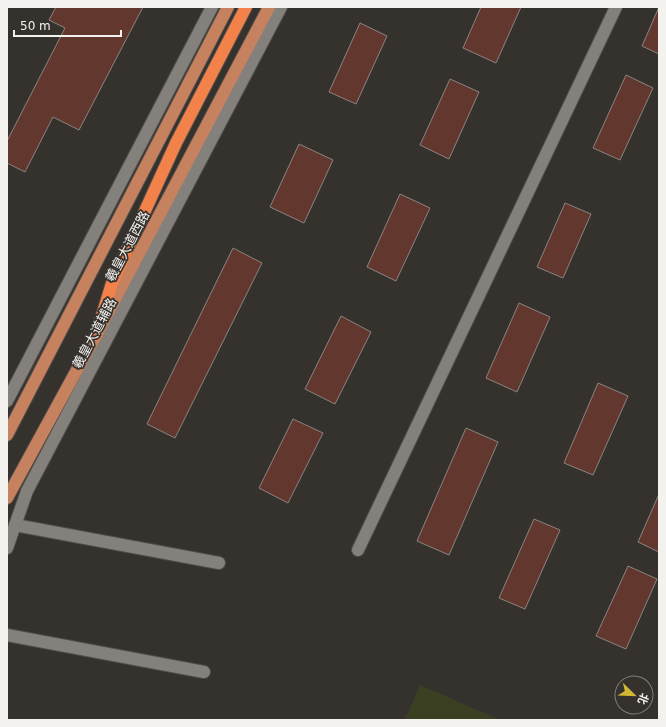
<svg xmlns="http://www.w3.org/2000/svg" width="666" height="727" font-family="'DejaVu Sans','Noto Sans SC',sans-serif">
  <rect width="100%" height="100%" fill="#35322e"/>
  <path fill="#3c4022" d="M420,685l80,35h-95z"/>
  <g fill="#61372e" stroke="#8b8482">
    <path d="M56,7h87l-64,123 -26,-13 -28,55 -18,-9v-22l58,-113 -16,-8z"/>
    <path d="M481,7h40l-25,56 -33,-15z"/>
    <path d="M659,7v47l-17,-8z"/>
    <path d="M360,23l27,13 -31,68 -27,-12z"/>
    <path d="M626,75l27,13 -33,72 -27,-12z"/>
    <path d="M450,79l29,13 -30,67 -29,-14z"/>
    <path d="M299,144l34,16 -29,63 -34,-16z"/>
    <path d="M400,194l30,14 -34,73 -29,-14z"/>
    <path d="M565,203l26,11 -28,64 -26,-11z"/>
    <path d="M233,248l29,15 -87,175 -28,-14z"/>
    <path d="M519,303l31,14 -33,75 -31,-14z"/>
    <path d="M341,316l30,16 -36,72 -30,-15z"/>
    <path d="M598,383l30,13 -35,79 -29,-12z"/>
    <path d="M293,419l30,14 -35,70 -29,-15z"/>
    <path d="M466,428l32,14 -49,113 -32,-14z"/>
    <path d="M659,494v58l-21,-10z"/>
    <path d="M534,519l26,11 -35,79 -26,-11z"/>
    <path d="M628,566l29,13 -31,70 -30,-13z"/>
  </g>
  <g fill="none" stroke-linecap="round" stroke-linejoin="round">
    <defs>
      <g id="minor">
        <path d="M7,401l205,-394"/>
        <path d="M15,525l204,38"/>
        <path d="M7,548l20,-57 254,-484"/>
        <path d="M358,550l258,-543"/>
        <path d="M7,635l197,37"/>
      </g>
      <g id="major">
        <path d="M7,435l221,-428"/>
        <path d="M7,498l89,-163 173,-328"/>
      </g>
      <path id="highway" d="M96,335l16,-52 64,-140 70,-136"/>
    </defs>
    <use href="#minor" stroke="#514e4a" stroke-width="14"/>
    <use href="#major" stroke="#514e4a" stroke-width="14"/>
    <use href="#highway" stroke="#514e4a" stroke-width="14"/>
    <use href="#minor" stroke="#84807b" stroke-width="12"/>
    <use href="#major" stroke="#c6815e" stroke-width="12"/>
    <use href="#highway" stroke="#f2814a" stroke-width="12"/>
  </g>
  <g text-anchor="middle" stroke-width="3.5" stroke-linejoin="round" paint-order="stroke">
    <g font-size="13" fill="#f4f2ef" stroke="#35322e">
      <text transform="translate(127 246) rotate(-62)" y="5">羲皇大道西路</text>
      <text transform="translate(94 333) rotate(-62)" y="5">羲皇大道辅路</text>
    </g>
  </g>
  <rect width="666" height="727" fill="none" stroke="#f4f2ef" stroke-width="16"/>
  <g transform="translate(634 695) rotate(113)"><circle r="19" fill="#35322e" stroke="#817f7b"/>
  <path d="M0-3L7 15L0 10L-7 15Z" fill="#d2b736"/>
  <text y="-6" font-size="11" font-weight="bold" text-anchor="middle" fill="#f4f2ef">北</text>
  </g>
  <path d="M14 30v6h107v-6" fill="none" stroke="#f4f2ef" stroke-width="2"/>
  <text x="20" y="30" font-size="12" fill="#f4f2ef" stroke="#35322e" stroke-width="3" paint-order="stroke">50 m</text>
</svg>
